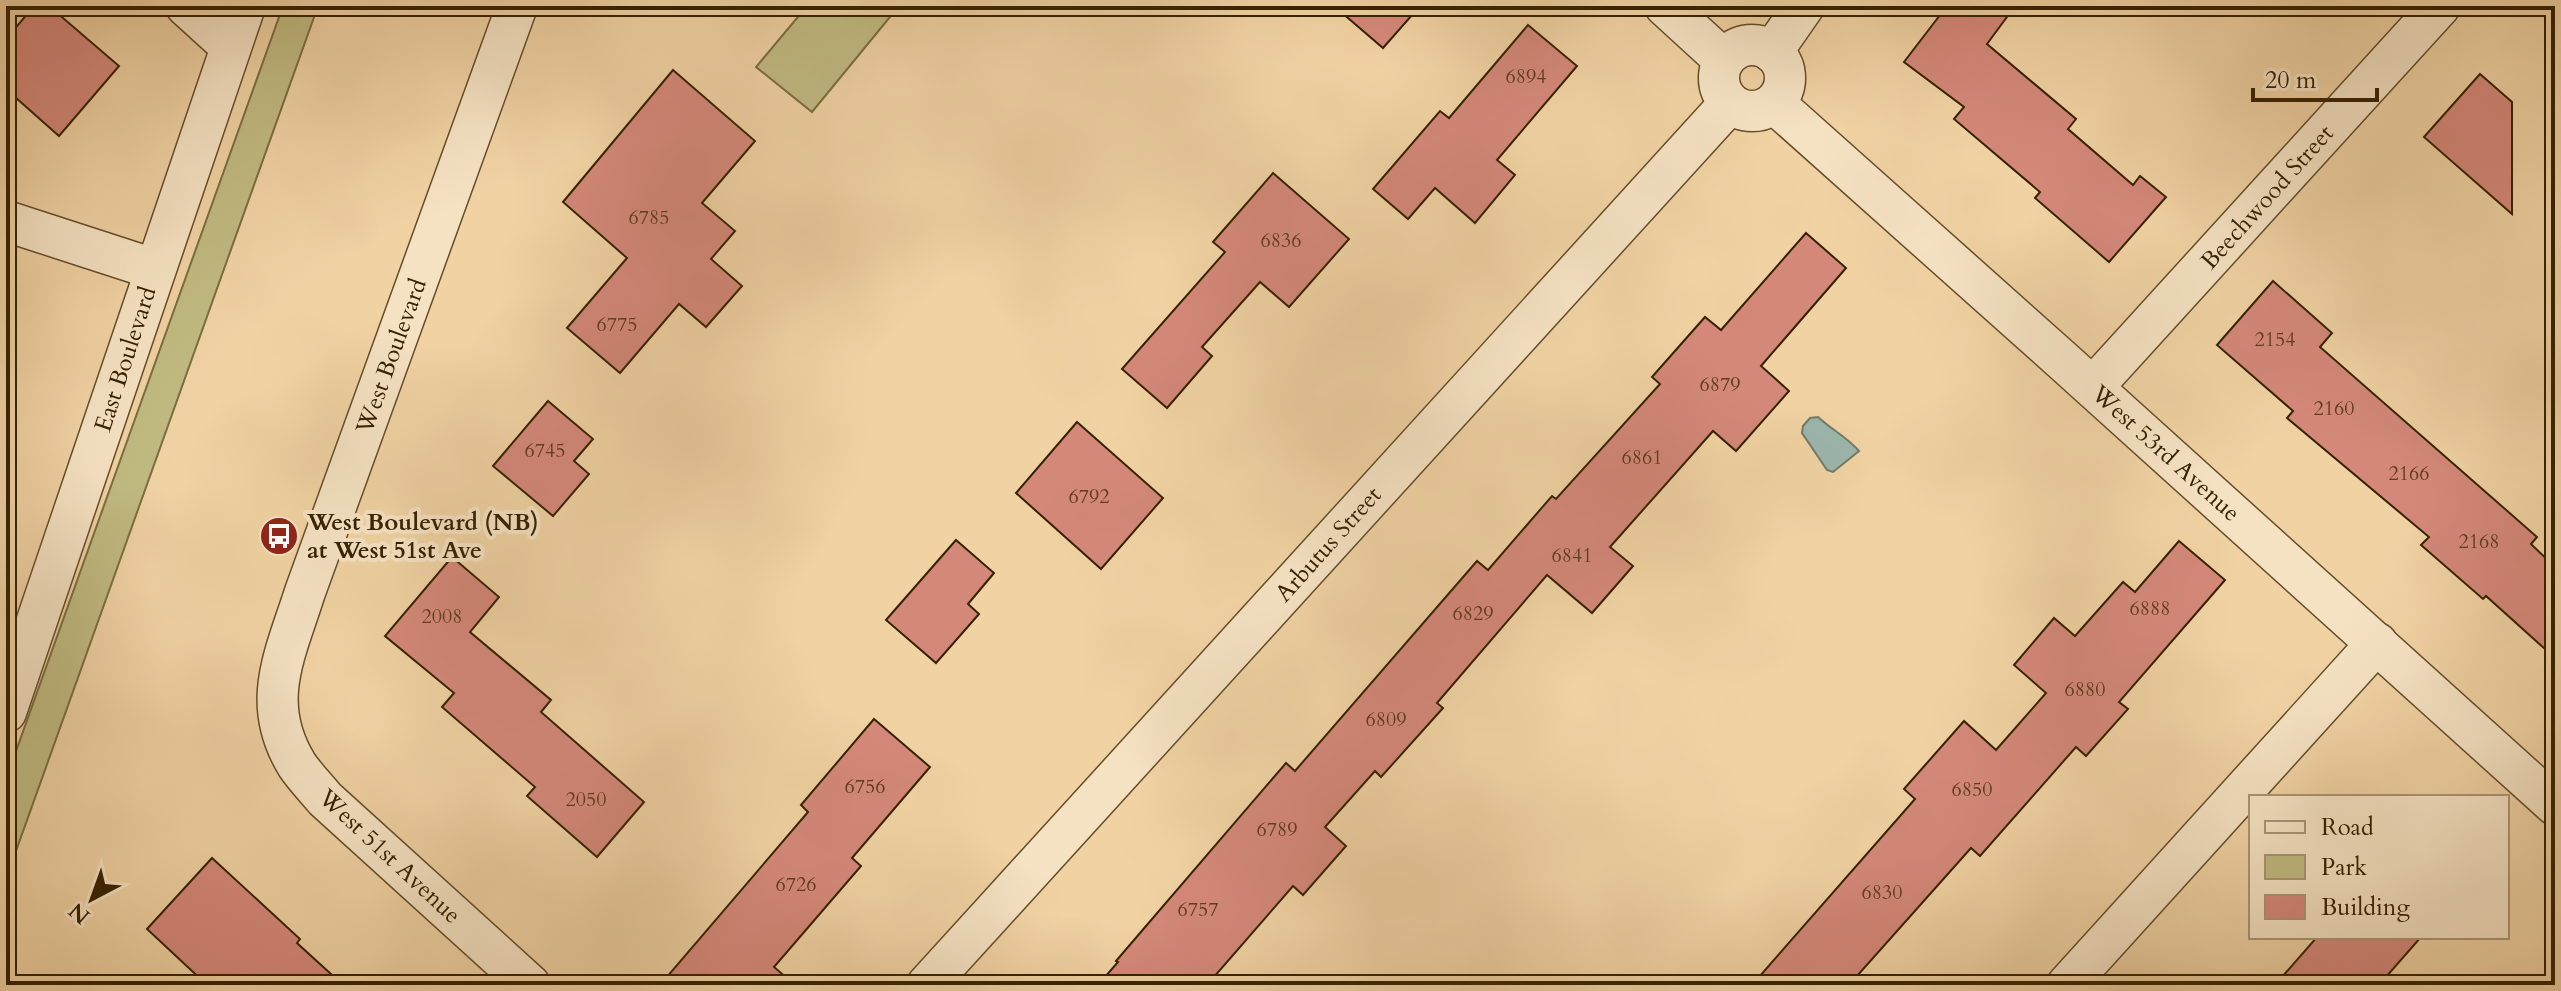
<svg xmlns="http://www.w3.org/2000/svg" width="2561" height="991" font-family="Cardo,serif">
  <rect width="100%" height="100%" fill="#f0d2a3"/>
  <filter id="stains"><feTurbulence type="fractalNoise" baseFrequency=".0025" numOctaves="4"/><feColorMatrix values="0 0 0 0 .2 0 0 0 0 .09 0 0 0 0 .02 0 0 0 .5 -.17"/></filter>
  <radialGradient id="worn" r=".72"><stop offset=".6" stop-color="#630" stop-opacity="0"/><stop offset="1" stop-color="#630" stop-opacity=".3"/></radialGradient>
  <g fill="#c0ba81" stroke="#7b6e40" stroke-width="2">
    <path d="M283,6h35l-312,873v-100z"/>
    <path d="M807,6h92l-87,106 -56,-45z"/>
  </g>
  <path fill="#9bb6ad" stroke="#737b68" stroke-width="2" d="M1818,417c14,13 29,20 41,34l-26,21 -6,-2 -25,-37 1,-7 7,-8z"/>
  <g fill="#d4887a" stroke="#362200" stroke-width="2">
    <path d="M34,6h15l70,60 -60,70 -53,-47v-50z"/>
    <path d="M1334,6h86l-37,42z"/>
    <path d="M1947,6h68l-28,38 89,75 -8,10 65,56 7,-9 26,21 -57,65 -74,-64 5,-6 -86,-73 10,-12 -60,-45z"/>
    <path d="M1528,25l49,41 -80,94 18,15 -40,48 -40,-35 -27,31 -35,-30 67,-78 9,7z"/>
    <path d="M673,70l82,71 -53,62 33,28 -24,28 31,27 -36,41 -27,-23 -59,69 -53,-45 60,-70 -64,-56z"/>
    <path d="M2480,74l32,28v112l-88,-77z"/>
    <path d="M1273,173l76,66 -60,68 -29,-25 -58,65 10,9 -45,52 -45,-39 103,-117 -12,-10z"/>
    <path d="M1806,233l40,35 -85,98 28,25 -53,60 -23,-20 -103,116 23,19 -41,47 -45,-38 -110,128 6,5 -62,69 -6,-6 -50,56 21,19 -43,49 -10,-9 -86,99h-109l20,-23 -2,-1 170,-198 9,8 182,-210 11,9 64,-74 4,3 104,-115 -8,-7 53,-60 16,13z"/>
    <path d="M2273,281l59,52 -12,14 217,190 -6,7 24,23v91l-69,-62 -3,3 -62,-54 8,-8 -142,-119 6,-7 -76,-66z"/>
    <path d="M548,401l45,38 -19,22 15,13 -36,42 -60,-50z"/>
    <path d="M1077,422l86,76 -62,71 -85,-76z"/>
    <path d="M956,540l38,33 -26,31 11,10 -43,49 -50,-43z"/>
    <path d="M2179,541l46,39 -106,122 9,7 -42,47 -10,-9 -96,109 -9,-8 -122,137h-97l163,-186 -11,-10 60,-68 32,29 50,-57 -32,-28 40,-47 21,18 48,-54 12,10z"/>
    <path d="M452,557l47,40 -29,35 81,68 -10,12 103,90 -47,55 -70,-61 8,-9 -93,-80 12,-14 -69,-57z"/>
    <path d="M874,719l56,48 -78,91 9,8 -87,101 21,18h-135l148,-173 -7,-7z"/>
    <path d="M212,858l88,81 -3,4 46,42h-136l-60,-56z"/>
    <path d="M2317,937h104l-42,48h-104z"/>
  </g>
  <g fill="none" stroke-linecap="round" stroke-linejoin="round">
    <defs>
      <g id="minor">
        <path d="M186,6l44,40"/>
        <path d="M517,6l-212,586c-20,63 -46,111 -8,173 8,12 19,23 28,34l205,186"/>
        <path d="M1665,6l59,54"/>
        <circle cx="1752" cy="78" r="33"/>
        <path d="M1772,52l32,-46"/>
        <path d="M1774,103l288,257 493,445"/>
        <path d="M6,221l148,48"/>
        <path d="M2093,387l347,-381"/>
        <path d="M6,712l239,-706"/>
        <path d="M927,985l803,-882"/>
        <path d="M2067,985l310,-342"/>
      </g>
    </defs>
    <use href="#minor" stroke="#644e29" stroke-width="43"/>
    <use href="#minor" stroke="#f5e2c3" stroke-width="40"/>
  </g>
  <defs>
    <symbol id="bus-disc" viewBox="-11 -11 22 22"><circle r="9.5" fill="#8f2418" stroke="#f5e2c3"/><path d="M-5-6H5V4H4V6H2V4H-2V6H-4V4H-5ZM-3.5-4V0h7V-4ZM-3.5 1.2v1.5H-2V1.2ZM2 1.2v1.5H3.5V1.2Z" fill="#fff"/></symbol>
  </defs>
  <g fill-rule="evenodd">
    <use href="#bus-disc" x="257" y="514" width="44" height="44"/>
  </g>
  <g text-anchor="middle" stroke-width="8" stroke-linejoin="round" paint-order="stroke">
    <g font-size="20" fill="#5e3c1e">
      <text x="1526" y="83">6894</text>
      <text x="649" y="224">6785</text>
      <text x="1281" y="247">6836</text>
      <text x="617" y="331">6775</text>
      <text x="2275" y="346">2154</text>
      <text x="1720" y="391">6879</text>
      <text x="2334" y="415">2160</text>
      <text x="545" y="457">6745</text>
      <text x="1642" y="464">6861</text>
      <text x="2409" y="480">2166</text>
      <text x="1089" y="503">6792</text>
      <text x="2479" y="548">2168</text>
      <text x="1572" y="562">6841</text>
      <text x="2150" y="615">6888</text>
      <text x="1473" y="620">6829</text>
      <text x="442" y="623">2008</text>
      <text x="2085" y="696">6880</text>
      <text x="1386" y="726">6809</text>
      <text x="865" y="793">6756</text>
      <text x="1972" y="796">6850</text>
      <text x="586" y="806">2050</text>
      <text x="1277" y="836">6789</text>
      <text x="796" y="891">6726</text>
      <text x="1882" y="899">6830</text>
      <text x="1198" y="916">6757</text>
    </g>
    <g font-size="24" fill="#362200" stroke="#f5e2c3">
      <text transform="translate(2267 197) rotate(-48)" y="8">Beechwood Street</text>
      <text transform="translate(391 356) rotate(-70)" y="8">West Boulevard</text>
      <text transform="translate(125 359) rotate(-72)" y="8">East Boulevard</text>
      <text transform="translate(2166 453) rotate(42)" y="8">West 53rd Avenue</text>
      <text transform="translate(1328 544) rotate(-48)" y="8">Arbutus Street</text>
      <text transform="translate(390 856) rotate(43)" y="8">West 51st Avenue</text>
    </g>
    <g font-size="24" font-weight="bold" fill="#362200" stroke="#f5e2c3" text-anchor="start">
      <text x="307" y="530">West Boulevard (NB)<tspan x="307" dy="28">at West 51st Ave</tspan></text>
    </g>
  </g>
  <rect width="2561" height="991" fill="none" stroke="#f0d2a3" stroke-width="32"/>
  <rect x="8" y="8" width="2545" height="975" fill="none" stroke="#362200" stroke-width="4"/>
  <rect x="16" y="16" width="2529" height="959" fill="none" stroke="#362200" stroke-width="2"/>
  <rect x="2249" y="795" width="260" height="144" fill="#f5e2c3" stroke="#a99575" stroke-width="2"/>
  <rect x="2265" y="821" width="40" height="12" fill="#f5e2c3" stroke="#a99575" stroke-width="2"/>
  <text x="2321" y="835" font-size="24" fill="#362200">Road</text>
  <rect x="2265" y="855" width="40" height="24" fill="#c0ba81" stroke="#a99575" stroke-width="2"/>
  <text x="2321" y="875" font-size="24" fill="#362200">Park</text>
  <rect x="2265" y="895" width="40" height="24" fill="#d4887a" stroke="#a99575" stroke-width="2"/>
  <text x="2321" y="915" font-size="24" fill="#362200">Building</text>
  <g transform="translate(92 899) rotate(221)" stroke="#f5e2c3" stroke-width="6" paint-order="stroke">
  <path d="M0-6L14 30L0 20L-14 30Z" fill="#362200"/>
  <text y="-12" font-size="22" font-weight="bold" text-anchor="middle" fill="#362200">N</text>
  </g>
  <path d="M2253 88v12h124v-12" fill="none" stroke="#362200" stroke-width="4"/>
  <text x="2265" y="88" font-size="24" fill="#362200" stroke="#f5e2c3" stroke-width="6" paint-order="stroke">20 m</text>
  <rect width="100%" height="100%" filter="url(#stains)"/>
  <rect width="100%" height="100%" fill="url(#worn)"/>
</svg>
